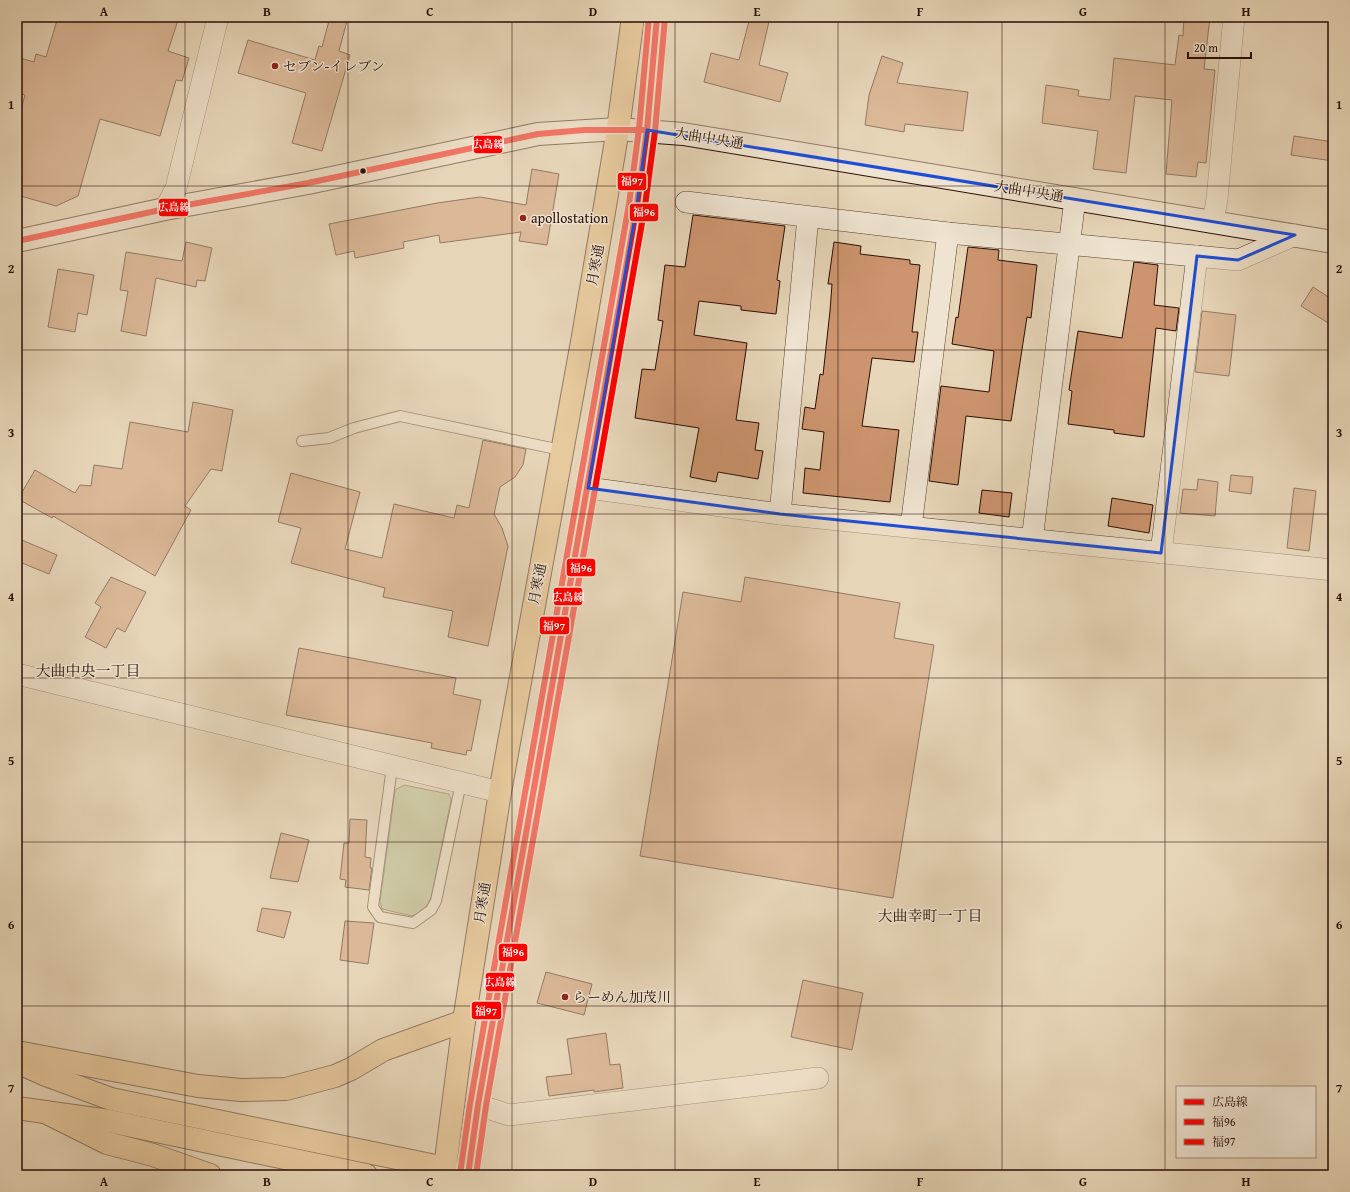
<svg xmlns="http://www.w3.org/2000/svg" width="1350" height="1192" font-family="'Gentium Book Plus','Noto Serif JP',serif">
  <rect width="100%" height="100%" fill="#e7d6b8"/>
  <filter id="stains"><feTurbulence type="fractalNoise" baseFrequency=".005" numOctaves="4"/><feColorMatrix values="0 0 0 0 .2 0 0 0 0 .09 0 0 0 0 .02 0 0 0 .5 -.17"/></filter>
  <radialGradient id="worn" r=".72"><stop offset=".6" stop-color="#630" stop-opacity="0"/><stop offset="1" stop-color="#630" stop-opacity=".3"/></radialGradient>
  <path fill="#b2be92" stroke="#6e664b" d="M404,785l45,9 2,6 -20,98 -4,7 -6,7 -9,4 -30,-7 -2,-7 15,-112z"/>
  <g fill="#cd956f" stroke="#290d04">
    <path d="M58,17h121l-11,34 21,7 -7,23 -6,-1 -16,56 -60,-17 -22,77 -22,10 -39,-11v-72l8,-28 -8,-2v-36l17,5 2,-8 10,3z"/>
    <path d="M330,17h18l-9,34 11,4 -28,96 -30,-8 14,-50 -68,-20 10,-33 67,20 4,-14 3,1z"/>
    <path d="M750,17h20l-11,48 29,8 -8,29 -76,-20 7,-29 28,7z"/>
    <path d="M1184,17h26l-6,52 11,1 -9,93 -8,-1 -2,15 -30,-3 6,-74 -37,-4 -9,77 -33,-4 5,-38 -56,-8 4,-38 33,5 -1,6 32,4 4,-42 61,7 4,-30 4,1z"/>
    <path d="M882,56l21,7 -6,20 71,9 -5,39 -58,-7 -1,8 -39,-7 4,-30z"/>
    <path d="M1294,136l39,6v19l-42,-6z"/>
    <path d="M532,169l27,5 -12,71 -28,-4 2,-9 -81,11 -1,-8 -36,7 1,6 -49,10 -1,-7 -18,4 -7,-31 108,-21 43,-6 46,8z"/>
    <path d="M693,215l92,11 -8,54 3,1 -4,33 -35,-4v-4l-42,-5 -5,34 53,8 -11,77 23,3 -4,27 8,1 -5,28 -40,-7 -2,10 -26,-5 9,-49 -64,-10 7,-49 13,1 8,-49 -5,-1 7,-55 20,2z"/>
    <path d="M186,242l26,6 -7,33 -8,-1 -1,7 -40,-9 -10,58 -25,-5 7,-40 -8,-1 6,-38 56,9z"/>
    <path d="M834,242l27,4 -1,8 50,6v4l10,1 -8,67h6l-4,30 -42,-4 -10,68 37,4 -9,72 -87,-9 2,-25 15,2 4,-38 -22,-3 3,-22 10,2 5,-35 3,1 7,-64 2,-27h-4z"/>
    <path d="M968,247l31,3 -1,10 39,5 -6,53 -4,-1 -16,104 -45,-5 -8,69 -29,-4 12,-95 48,6 5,-41 -42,-7 4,-27 2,1z"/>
    <path d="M1134,262l24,3 -4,40 25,3 -3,23 -20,-3 -12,109 -30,-4v-3l-46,-6 4,-33 -3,-1 9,-59 44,7z"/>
    <path d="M58,269l36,6 -7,40 -9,-2 -3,19 -27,-5z"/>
    <path d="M1313,287l20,13v26l-32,-20z"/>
    <path d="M1202,311l34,4 -7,61 -34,-4z"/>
    <path d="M193,402l40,8 -11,61 -11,-2 -26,37 6,4 -36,66 -102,-60 -1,2 -34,-19 17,-29 40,23 5,-8 11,1 3,-21 28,4 8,-47 58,10z"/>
    <path d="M483,440l43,9 -3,16 -8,12 -15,10 -6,27 8,14 6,18 -20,100 -40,-9 5,-26 -70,-14 2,-9 -94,-25 10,-35 -23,-6 13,-49 69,19 -15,57 37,9 12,-54 60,14 3,-13 12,3z"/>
    <path d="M1231,475l22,2 -2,17 -22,-3z"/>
    <path d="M1198,479l20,3 -3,34 -35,-3 3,-24 14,1z"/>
    <path d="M1294,488l22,3 -7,60 -22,-3z"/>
    <path d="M982,490l30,3 -3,24 -30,-4z"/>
    <path d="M1112,498l41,7 -4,28 -41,-7z"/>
    <path d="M17,538l40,17 -8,19 -32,-13z"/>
    <path d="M111,577l35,15 -21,40 -8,-4 -11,20 -21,-11 16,-30 -6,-4z"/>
    <path d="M745,577l155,26 -6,35 40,7 -41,253 -253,-42 43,-264 58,10z"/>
    <path d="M299,648l157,30 -3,16 28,6 -10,51 -4,-1 -1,5 -35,-7 1,-5 -146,-28z"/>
    <path d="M350,819l17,1 -2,37 6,1 -1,10h2l-3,22 -24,-3 1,-7 -6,-1 4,-36h5z"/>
    <path d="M281,833l28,7 -11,42 -28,-4z"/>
    <path d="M262,908l29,4 -7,26 -27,-7z"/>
    <path d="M345,921l29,2 -6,41 -28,-4z"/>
    <path d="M546,972l46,12 -8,31 -47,-12z"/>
    <path d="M803,980l60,13 -11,57 -61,-13z"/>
    <path d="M606,1033l4,32 10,-1 3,24 -29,4v-2l-45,6 -3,-19 26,-3 -5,-35z"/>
  </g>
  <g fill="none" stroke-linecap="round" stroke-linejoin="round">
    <defs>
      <g id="service">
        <path d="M302,441l27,-3 25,-10 46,-12 161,34"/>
        <path d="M392,767l-19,140 7,10 33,6 18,-13 5,-9 25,-118"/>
      </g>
      <g id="minor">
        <path d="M686,202l262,31 290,27 57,-25"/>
        <path d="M165,209l11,-21 42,-171"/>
        <path d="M1213,222l4,-23 17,-182"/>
        <path d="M588,488l192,26 553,56"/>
        <path d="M780,514l28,-297"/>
        <path d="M911,527l37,-294"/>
        <path d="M1032,540l43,-341"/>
        <path d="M1161,553l36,-297"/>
        <path d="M17,674l483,118"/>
        <path d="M478,1105l31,10 309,-37"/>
      </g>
      <path id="secondary" d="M17,241l148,-32 143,-26 230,-49 80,-5 65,5 650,108"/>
      <g id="trunk">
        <path d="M444,1175l20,-154 36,-229 82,-450 36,-213 15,-112"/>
        <path d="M468,1175l10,-70 159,-900 10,-75 10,-113"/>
      </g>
      <g id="motorway">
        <path d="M17,1052l181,34 43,4 45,-1 49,-13 16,-7 32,-19 81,-29"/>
        <path d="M17,1062l29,13 65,24 334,69 10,7"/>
        <path d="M17,1108l28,4 62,31 46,12 57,20"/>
        <path d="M45,1112l64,9 257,54"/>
      </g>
    </defs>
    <use href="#service" stroke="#583f31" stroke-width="12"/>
    <use href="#minor" stroke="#583f31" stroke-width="22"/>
    <use href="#secondary" stroke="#290d04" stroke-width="24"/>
    <use href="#trunk" stroke="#290d04" stroke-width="24"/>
    <use href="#motorway" stroke="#290d04" stroke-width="24"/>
    <use href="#service" stroke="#efe4d1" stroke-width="10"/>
    <use href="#minor" stroke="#efe4d1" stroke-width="21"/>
    <use href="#secondary" stroke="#efe4d1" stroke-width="22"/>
    <use href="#trunk" stroke="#e4bb7c" stroke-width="22"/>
    <use href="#motorway" stroke="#e4bb7c" stroke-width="22"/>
    <defs>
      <g id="bus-1">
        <path d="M17,241l148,-32 143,-26 230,-49 46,-4h63"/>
        <path d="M468,1175l10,-70 159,-900 10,-75 10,-113"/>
      </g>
      <path id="bus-2" d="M476,1175l10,-69 159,-900 10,-75 10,-113"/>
      <path id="bus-3" d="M460,1174l10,-70 159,-900 10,-75 10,-112"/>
    </defs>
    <use href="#bus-1" stroke="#efe4d1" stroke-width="9"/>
    <use href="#bus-2" stroke="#efe4d1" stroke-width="9"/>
    <use href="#bus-3" stroke="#efe4d1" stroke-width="9"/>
    <use href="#bus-1" stroke="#f00" stroke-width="6"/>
    <use href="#bus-2" stroke="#f00" stroke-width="6"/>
    <use href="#bus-3" stroke="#f00" stroke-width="6"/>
  </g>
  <path d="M0 0H1350V1192H0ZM647,130l648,105 -57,25 -41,-4 -36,297 -381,-39 -192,-26 49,-283z" fill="#e7d6b8" fill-opacity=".55" fill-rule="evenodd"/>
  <path fill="none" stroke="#1d4ed8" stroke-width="3" stroke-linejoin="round" d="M647,130l648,105 -57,25 -41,-4 -36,297 -381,-39 -192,-26 49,-283z"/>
  <path fill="none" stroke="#290d04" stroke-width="1" stroke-opacity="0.55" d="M185,17v1158M348,17v1158M512,17v1158M675,17v1158M838,17v1158M1002,17v1158M1165,17v1158M17,186h1316M17,350h1316M17,514h1316M17,678h1316M17,842h1316M17,1006h1316"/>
  <g fill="#8f2418" stroke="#efe4d1" stroke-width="1.5">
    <circle cx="275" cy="66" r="4"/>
    <circle cx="523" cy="218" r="4"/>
    <circle cx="565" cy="997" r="4"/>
  </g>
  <circle fill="#290d04" stroke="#efe4d1" stroke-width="1.5" cx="363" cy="171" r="3.5"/>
  <g text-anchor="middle" stroke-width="3" stroke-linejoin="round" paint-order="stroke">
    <g font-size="14" fill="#290d04" stroke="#efe4d1" text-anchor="start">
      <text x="283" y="71">セブン-イレブン</text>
      <text x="531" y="223">apollostation</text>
      <text x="573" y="1002">らーめん加茂川</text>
    </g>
    <g font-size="14" fill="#290d04" stroke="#efe4d1">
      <text transform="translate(709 138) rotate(9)" y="5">大曲中央通</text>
      <text transform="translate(1029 191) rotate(9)" y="5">大曲中央通</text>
      <text transform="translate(595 265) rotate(-80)" y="5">月寒通</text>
      <text transform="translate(537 584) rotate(-79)" y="5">月寒通</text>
      <text transform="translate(482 903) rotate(-81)" y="5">月寒通</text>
    </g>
    <g font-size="15" fill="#290d04" stroke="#efe4d1">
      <text x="88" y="676">大曲中央一丁目</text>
      <text x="930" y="921">大曲幸町一丁目</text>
    </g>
  </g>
  <g stroke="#efe4d1" stroke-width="1.5">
    <rect x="473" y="135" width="30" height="19" rx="4" fill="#f00"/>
    <rect x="617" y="172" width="30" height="19" rx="4" fill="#f00"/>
    <rect x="158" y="198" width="31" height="19" rx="4" fill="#f00"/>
    <rect x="629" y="203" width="30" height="19" rx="4" fill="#f00"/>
    <rect x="566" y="558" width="30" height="19" rx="4" fill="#f00"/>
    <rect x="553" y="587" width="30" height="19" rx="4" fill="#f00"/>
    <rect x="539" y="616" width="31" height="19" rx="4" fill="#f00"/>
    <rect x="498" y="943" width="30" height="19" rx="4" fill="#f00"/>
    <rect x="485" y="972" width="30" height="20" rx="4" fill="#f00"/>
    <rect x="471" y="1001" width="31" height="19" rx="4" fill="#f00"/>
  </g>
  <g font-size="11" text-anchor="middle" font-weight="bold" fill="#fff">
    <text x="488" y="148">広島線</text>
    <text x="632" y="185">福97</text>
    <text x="174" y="211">広島線</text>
    <text x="644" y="216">福96</text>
    <text x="581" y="572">福96</text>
    <text x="568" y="601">広島線</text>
    <text x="554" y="630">福97</text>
    <text x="513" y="956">福96</text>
    <text x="500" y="986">広島線</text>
    <text x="486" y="1015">福97</text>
  </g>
  <rect width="1350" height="1192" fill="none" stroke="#e7d6b8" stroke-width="44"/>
  <rect x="1176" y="1086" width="140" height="72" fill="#efe4d1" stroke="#a08e7f"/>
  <rect x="1184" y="1099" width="20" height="6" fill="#ff0000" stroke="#a08e7f"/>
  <text x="1212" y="1106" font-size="12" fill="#290d04">広島線</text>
  <rect x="1184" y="1119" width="20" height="6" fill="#ff0000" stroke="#a08e7f"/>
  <text x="1212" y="1126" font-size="12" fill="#290d04">福96</text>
  <rect x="1184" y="1139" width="20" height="6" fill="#ff0000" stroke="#a08e7f"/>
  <text x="1212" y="1146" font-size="12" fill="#290d04">福97</text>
  <path d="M1188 52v6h63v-6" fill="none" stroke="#290d04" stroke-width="2"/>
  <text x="1194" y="52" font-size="12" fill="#290d04" stroke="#efe4d1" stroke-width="3" paint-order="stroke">20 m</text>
  <rect x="22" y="22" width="1306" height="1148" fill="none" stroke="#290d04" stroke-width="1.5"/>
  <g font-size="13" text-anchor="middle" font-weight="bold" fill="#290d04">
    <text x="104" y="16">A</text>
    <text x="267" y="16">B</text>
    <text x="430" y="16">C</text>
    <text x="593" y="16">D</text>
    <text x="757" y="16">E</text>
    <text x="920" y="16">F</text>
    <text x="1083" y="16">G</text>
    <text x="1246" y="16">H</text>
    <text x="11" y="109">1</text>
    <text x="1339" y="109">1</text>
    <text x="11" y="273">2</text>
    <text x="1339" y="273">2</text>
    <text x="11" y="437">3</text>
    <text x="1339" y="437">3</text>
    <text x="11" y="601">4</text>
    <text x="1339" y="601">4</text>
    <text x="11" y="765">5</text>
    <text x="1339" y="765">5</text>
    <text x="11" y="929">6</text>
    <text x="1339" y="929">6</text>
    <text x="11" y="1093">7</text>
    <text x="1339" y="1093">7</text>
    <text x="104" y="1186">A</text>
    <text x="267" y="1186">B</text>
    <text x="430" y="1186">C</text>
    <text x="593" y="1186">D</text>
    <text x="757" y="1186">E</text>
    <text x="920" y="1186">F</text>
    <text x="1083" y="1186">G</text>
    <text x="1246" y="1186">H</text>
  </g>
  <rect width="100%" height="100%" filter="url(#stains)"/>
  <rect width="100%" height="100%" fill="url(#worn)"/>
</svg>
